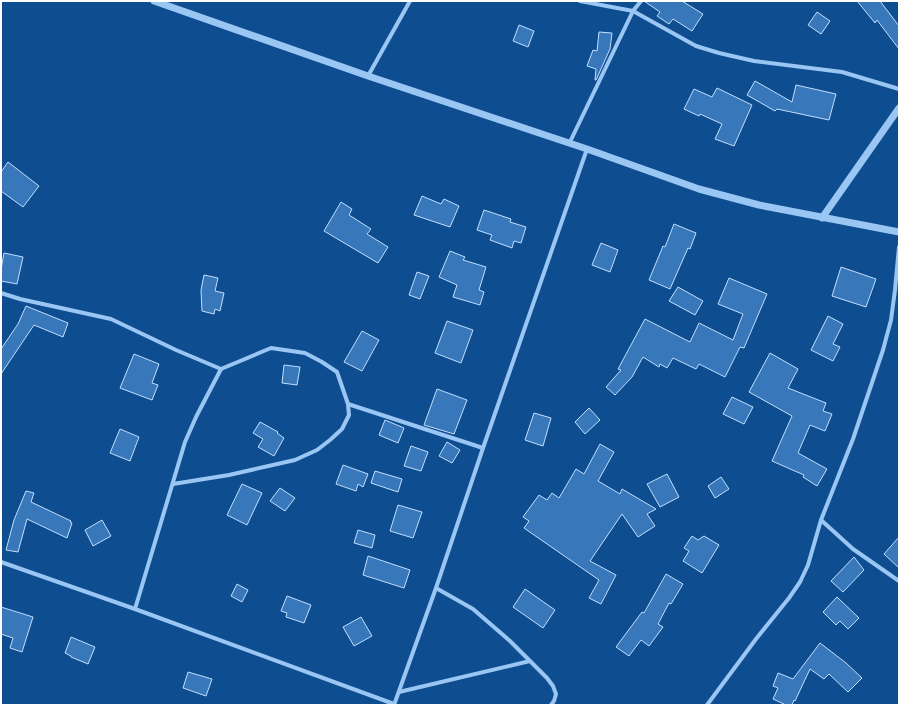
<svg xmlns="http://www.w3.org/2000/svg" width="900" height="706" font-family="'Noto Sans',sans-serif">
  <rect width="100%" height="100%" fill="#0f4d91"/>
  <g fill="#3777ba" stroke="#c1dffe">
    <path d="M644,1h38l21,13 -11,17 -19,-12 -4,5 -12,-8 3,-4z"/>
    <path d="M857,1h23l19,25v23l-22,-29 -2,3z"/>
    <path d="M817,12l13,9 -9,13 -13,-9z"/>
    <path d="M519,25l15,6 -6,16 -15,-6z"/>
    <path d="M599,32l13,1 -2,16 -14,31h-1l1,-11 -9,-3 6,-16 4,1z"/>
    <path d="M755,81l37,21 4,-17 40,9 -7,26 -52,-11 -2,2 -28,-16z"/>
    <path d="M717,88l35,17 -18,41 -19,-7 7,-15 -22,-10 -1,2 -15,-7 10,-20 18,8z"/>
    <path d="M8,162l31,24 -16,21 -22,-16v-19z"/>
    <path d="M422,196l19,8 3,-5 15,7 -9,21 -36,-12z"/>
    <path d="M341,202l11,7 -3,6 22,14 -4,5 21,13 -10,16 -54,-32z"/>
    <path d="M484,210l27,9 -1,3 16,5 -5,16 -7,-2 -2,7 -22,-8 2,-5 -15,-5z"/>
    <path d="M674,224l22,9 -6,16 -2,-1 -18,41 -21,-9 14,-34 2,1z"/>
    <path d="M601,243l17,7 -8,22 -18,-7z"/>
    <path d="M450,251l15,6 -2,3 23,7 -7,23 5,2 -4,13 -27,-8 4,-12 -18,-8z"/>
    <path d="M4,253l19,4 -6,27 -16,-3v-11z"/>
    <path d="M841,267l35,12 -10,28 -34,-11z"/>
    <path d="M417,272l12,4 -9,23 -11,-4z"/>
    <path d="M204,275l14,3 -3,13 9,2 -4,18 -5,-2 -1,5 -12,-3 -1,-21z"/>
    <path d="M729,278l38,16 -23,54 -4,-1 -15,30 -26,-13 -3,5 -23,-11 -6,10 -7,-4 -1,3 -16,-10 -11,20 -17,18 -9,-8 15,-17 -3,-1 27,-50 45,23 9,-19 34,17 10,-26 -25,-10z"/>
    <path d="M678,287l25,14 -8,14 -26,-14z"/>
    <path d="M26,306l42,17 -5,14 -29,-12 -33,49v-25l17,-25z"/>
    <path d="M828,316l15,8 -10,20 7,3 -7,14 -22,-11z"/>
    <path d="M447,321l26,9 -12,33 -26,-10z"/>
    <path d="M362,331l17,9 -17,31 -18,-9z"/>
    <path d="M770,353l28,16 -10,19 38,15 -3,8 9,3 -7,17 -15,-6 -12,28 29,16 -10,17 -14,-9 1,-2 -32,-14 20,-45 -43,-24z"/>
    <path d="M134,354l25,10 -7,19 6,2 -6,15 -32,-12z"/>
    <path d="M284,365l16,2 -3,18 -15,-2z"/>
    <path d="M437,389l30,11 -13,34 -30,-9z"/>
    <path d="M732,397l21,10 -9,17 -21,-10z"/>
    <path d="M589,408l11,12 -15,14 -10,-12z"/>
    <path d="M534,413l17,5 -8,28 -18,-6z"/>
    <path d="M385,420l19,8 -6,15 -19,-8z"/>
    <path d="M260,422l18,10 -1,1 7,5 -10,18 -16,-9 5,-8 -10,-6z"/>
    <path d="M120,429l19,8 -9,24 -20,-8z"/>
    <path d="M447,442l13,8 -8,13 -13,-7z"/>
    <path d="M600,444l14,8 -16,29 22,13 2,-5 34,20 -9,5 8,12 -17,11 -16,-23 -32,47 26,14 -15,29 -12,-6 10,-18 -75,-52 5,-7 -6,-4 16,-22 8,5 5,-7 7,5 17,-29 8,5z"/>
    <path d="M411,446l17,6 -7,19 -17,-5z"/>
    <path d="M343,465l25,9 -5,13 -5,-3 -2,7 -20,-7z"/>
    <path d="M375,471l27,8 -4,13 -27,-9z"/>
    <path d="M667,474l12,23 -19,10 -13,-23z"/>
    <path d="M721,477l8,12 -14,9 -7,-12z"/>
    <path d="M242,484l20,9 -15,32 -20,-10z"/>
    <path d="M280,488l15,10 -10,13 -15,-10z"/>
    <path d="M26,491l8,2 -3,9 40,19 -1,1 2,1 -5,15 -40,-19 -9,33 -12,-2 8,-30z"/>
    <path d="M398,505l24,7 -9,26 -23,-7z"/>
    <path d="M102,520l9,16 -18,10 -8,-16z"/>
    <path d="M358,530l17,5 -3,13 -18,-5z"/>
    <path d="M692,536l6,4 6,-4 15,9 -17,28 -19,-12 6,-10 -5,-3z"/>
    <path d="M899,537v31l-15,-14z"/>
    <path d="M368,556l42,14 -6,18 -41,-13z"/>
    <path d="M854,557l10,13 -21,22 -12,-11z"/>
    <path d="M666,574l17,10 -12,20 -2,-1 -11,21 5,3 -14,19 -8,-6 -12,16 -13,-9 26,-35 2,1z"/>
    <path d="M237,584l11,6 -6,12 -11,-6z"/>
    <path d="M525,589l30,21 -12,18 -30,-21z"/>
    <path d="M287,596l24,9 -7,18 -18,-6 1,-4 -6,-2z"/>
    <path d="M837,597l22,21 -11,11 -8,-8 -4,4 -13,-13z"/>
    <path d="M1,607l32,10 -11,35 -12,-4 3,-10 -12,-4z"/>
    <path d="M361,617l11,19 -18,10 -11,-19z"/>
    <path d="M71,637l24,10 -7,17 -17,-7v-1l-6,-3z"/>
    <path d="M820,643l26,20 16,15 -14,14 -19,-18 -5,5 -14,-10 -15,32 -1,-1 -2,5h-6l-13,-6 5,-11 -5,-2 5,-13 15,6z"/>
    <path d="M188,672l24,7 -6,17 -23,-8z"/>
  </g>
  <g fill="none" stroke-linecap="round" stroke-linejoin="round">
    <g stroke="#9ac6f4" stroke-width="4">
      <path d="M580,1l53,10 63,35 23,7 35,8 88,11 57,17"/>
      <path d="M368,76l42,-75"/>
      <path d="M569,144l64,-133 8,-10"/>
      <path d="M1,293l19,6 91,20 65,31 45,19"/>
      <path d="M348,404l135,44"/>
      <path d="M821,520l32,29 46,32"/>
      <path d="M1,562l134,47 259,95"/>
      <path d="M436,588l37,21 37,32 37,37 6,8 3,8 -2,7 -3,4"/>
      <path d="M135,609l50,-167 11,-25 25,-48 50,-21 34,5 17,9 15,10 11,32 1,11 -7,14 -12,11 -13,10 -22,10 -66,15 -56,9"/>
      <path d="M399,692l131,-31"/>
      <path d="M394,705l42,-117 47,-140 104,-299"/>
      <path d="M707,705l49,-66 33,-41 11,-16 8,-17 13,-45 32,-81 30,-89 8,-30 4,-30 4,-43"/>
    </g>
    <g stroke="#9ac6f4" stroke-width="7">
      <path d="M154,1l214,75 219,73 112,40 60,16 140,27"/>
      <path d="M822,218l77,-110"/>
    </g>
  </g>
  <rect width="900" height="706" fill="none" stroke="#ffffff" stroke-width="4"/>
</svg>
